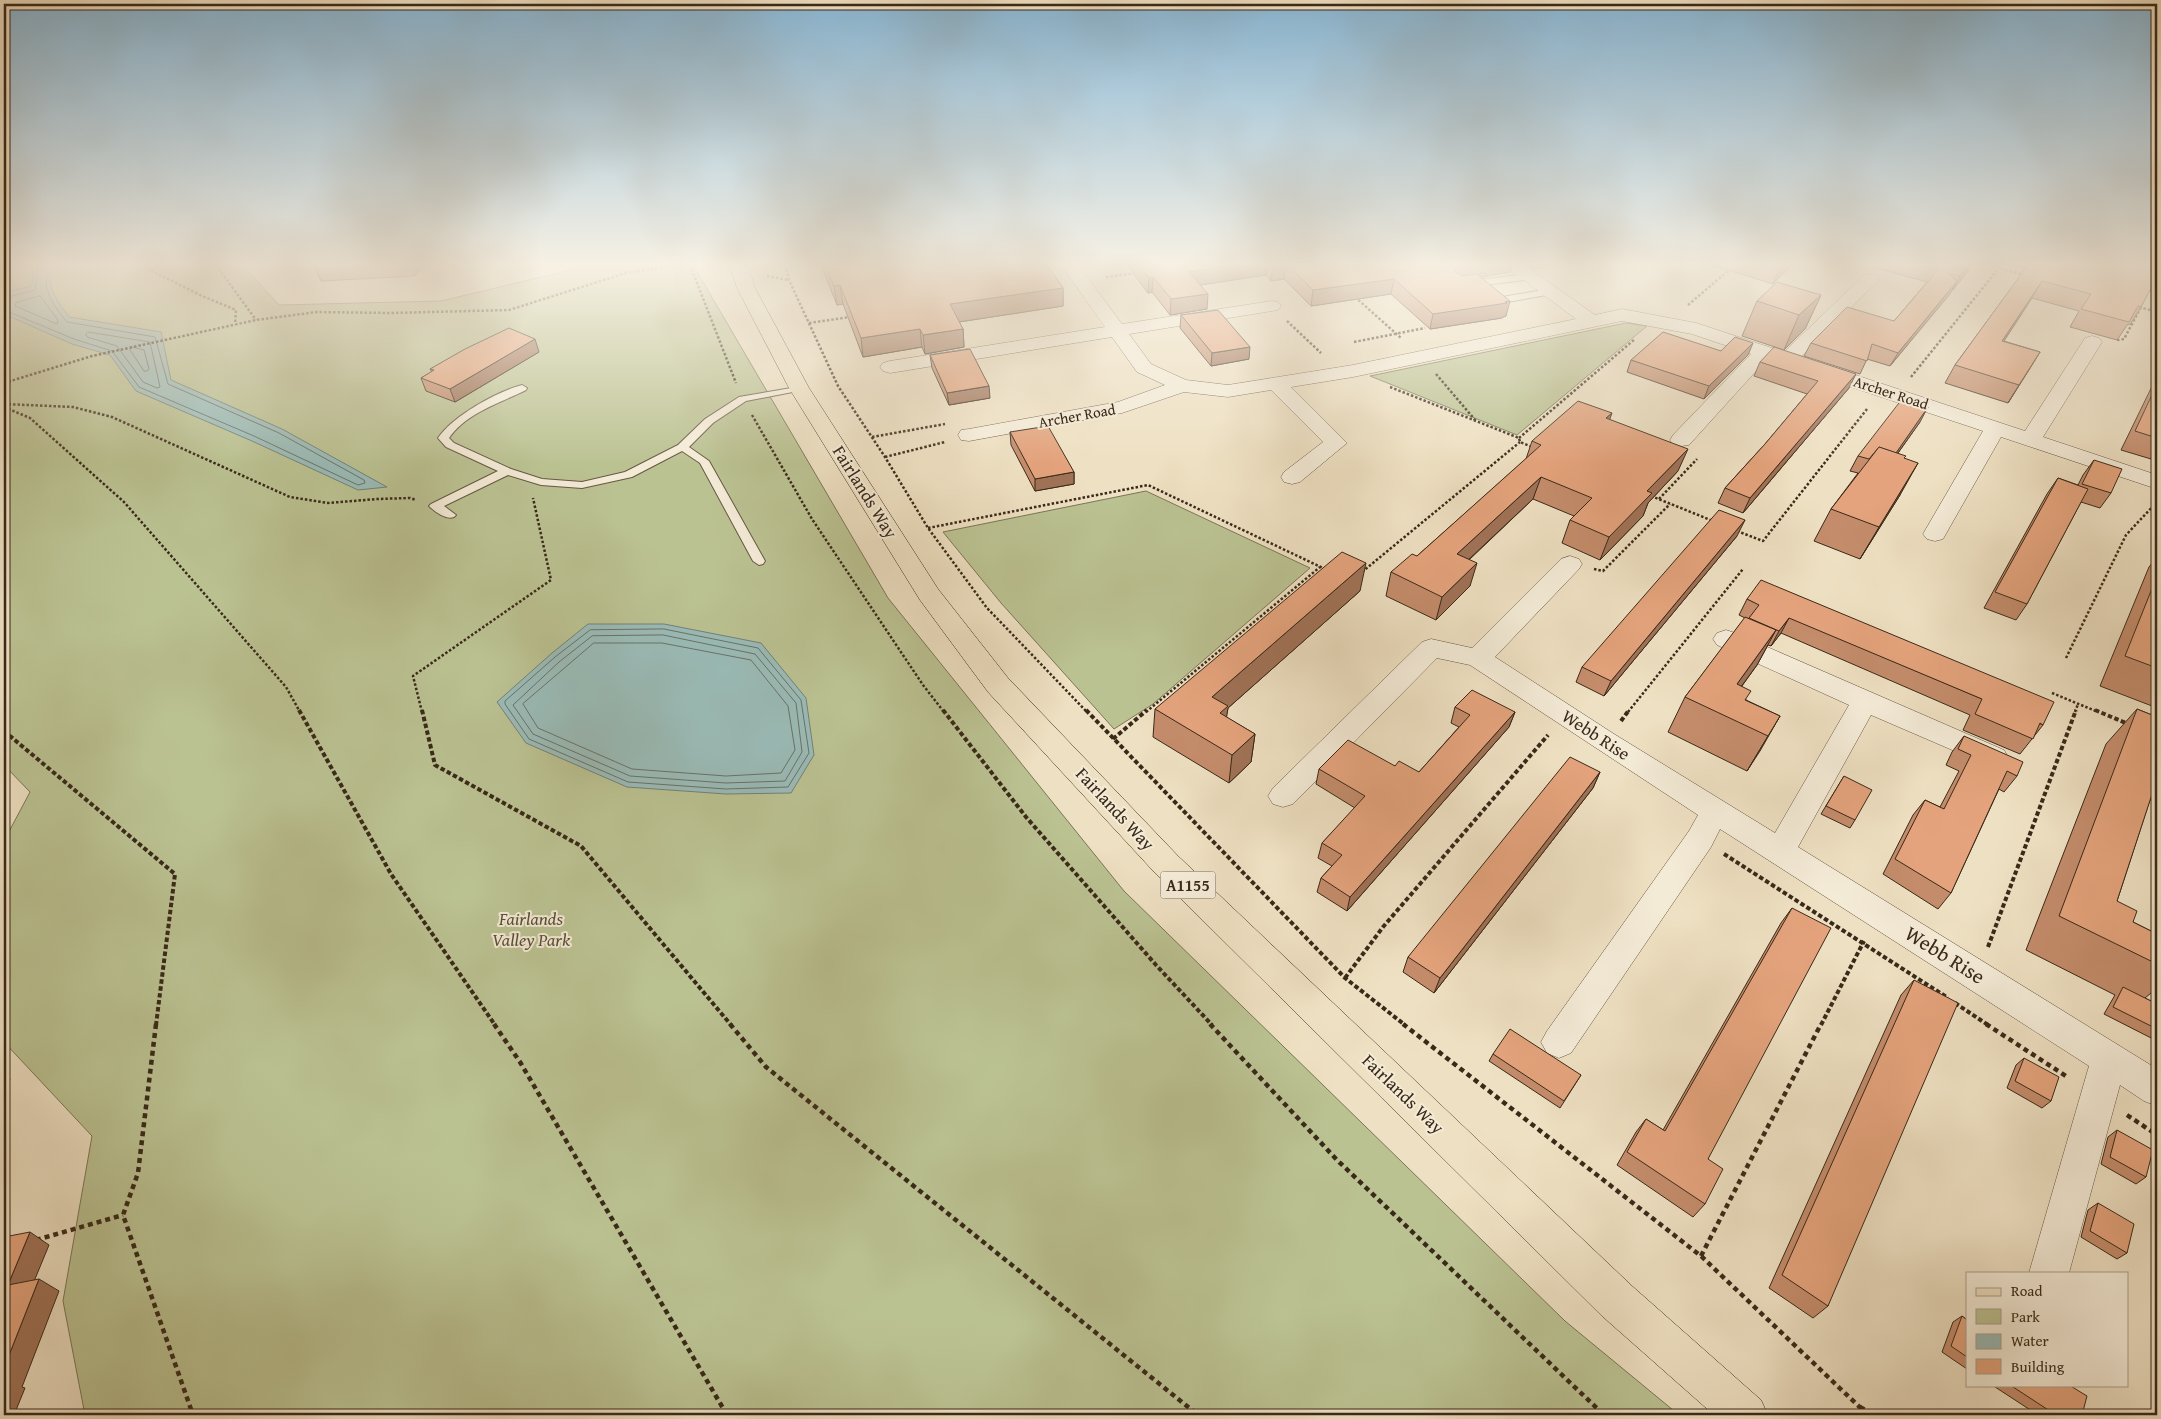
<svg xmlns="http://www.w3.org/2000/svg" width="2161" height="1419" font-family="'Gentium Book Plus',serif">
  <rect width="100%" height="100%" fill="#eee0c2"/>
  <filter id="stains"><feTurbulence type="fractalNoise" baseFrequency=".004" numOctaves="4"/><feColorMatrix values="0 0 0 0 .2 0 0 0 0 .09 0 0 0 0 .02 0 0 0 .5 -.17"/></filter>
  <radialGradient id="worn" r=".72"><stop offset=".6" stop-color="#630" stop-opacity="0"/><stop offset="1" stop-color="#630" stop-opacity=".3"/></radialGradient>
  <g fill="#bbc292" stroke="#7a7656">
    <path d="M4,265h238l37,40 162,-4 151,-36h101l195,333 236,293 441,430 114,94h-1594l-22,-114 29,-165 -88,-94v-201l26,-49 -26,-27z"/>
    <path d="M1626,323l21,3 -130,109 -147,-59z"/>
    <path d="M1146,491l164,77 -157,136 -39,25 -113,-126 -58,-71z"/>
  </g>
  <g fill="#9abcb8" stroke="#738178">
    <path d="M29,265h26c-12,20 3,37 14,52l92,15 10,48 111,49 105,58 -29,3 -106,-49 -116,-50 -26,-36 -38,-11 -68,-30v-21l28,-7 1,-16z"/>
    <path d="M588,624h76l97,19 45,55 8,57 -23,38 -65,1 -99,-7 -101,-44 -29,-41 55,-49z"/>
  </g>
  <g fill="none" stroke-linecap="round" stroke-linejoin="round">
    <g stroke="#6a7268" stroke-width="1">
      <path d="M40,296l18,24 -1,4 -42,-18 1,-3z"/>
      <path d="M4,298l31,-8 3,-20 -2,-5"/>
      <path d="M4,310l70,29 38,12 27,36 115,49 104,49 7,-2 -1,-3 -85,-47 -111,-49 -13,-47 -88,-15c-14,-17 -27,-34 -18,-57"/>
      <path d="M88,332l62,10 10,45 -3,1 -14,-6 -26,-36 -30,-9 -1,-3z"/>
      <path d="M132,347l12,3 5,19 -2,2h-3l-14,-21z"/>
      <path d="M664,629l94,19 43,52 8,53 -21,34 -62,2 -98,-7 -99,-43 -24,-35v-3l50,-44 35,-27z"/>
      <path d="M663,635l92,19 41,49 6,49 -17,29 -59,2 -96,-7 -97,-42 -20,-29 46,-43 33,-26z"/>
      <path d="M594,643h68l89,17 37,46 7,44 -14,23 -55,3 -94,-7 -94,-41 -15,-24z"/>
    </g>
    <defs>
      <g id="service">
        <path d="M1528,274l4,3 -1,2 -62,8 -4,-3 4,-3z"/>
        <path d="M1549,289l4,3 -1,2 -56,10 -5,-3 5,-3z"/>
        <path d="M522,385l5,3 -1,2c-26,13 -60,23 -77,48l5,5 57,26 31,10 40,3 43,-10 53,-27 27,-26 34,-22 64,-11v4l-57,11 -33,22 -24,24 20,14 56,100 -2,3 -4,1 -6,-4 -53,-98 -18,-12 -50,26 -50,11 -41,-3 -33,-10 -64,31 12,9 -2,2c-8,3 -19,-5 -25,-11l2,-2 67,-33 -52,-24 -8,-9c15,-22 58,-46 84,-53z"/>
      </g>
      <g id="minor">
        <path d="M1061,265h17l44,59 150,-23 6,1 3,4 -3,4 -6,1 -143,23 22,30 35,16 42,5 125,-20 223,-46 -72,-54h20l71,50 27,-6 74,14 88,29 80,-77 6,-1 6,1 3,4 -3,4 -75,74 224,74 60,-93 7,-2 7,2 3,4 -59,95 114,38v14l-156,-52 -58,102 -8,2 -8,-2 -4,-5 60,-103 -216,-72 -78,86 -8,1 -8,-1 -3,-5 3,-5 78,-81 -59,-20 -70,-13 -269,56 -62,10 56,56 -47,39 -8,2 -8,-2 -3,-5 3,-5 39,-30 -52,-52 -43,7 -44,-5 -62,21 -153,28 -8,-1 -3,-5 3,-5 8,-1 149,-27 47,-17 -28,-13 -25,-35 -222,36 -7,-2 -3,-4 3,-4 7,-2 215,-34z"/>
        <path d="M1570,556l9,3 3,5 -3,5 -84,88 119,77 161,99 74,-128 -132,-60 -4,-6 4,-6 9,-3 9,3 269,117 4,7 -4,7 -10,4 -123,-53 -73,132 359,222v37l-13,-5 -24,-16 -51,188h-40l60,-207 -369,-237 -9,18 -140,206 -12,5 -12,-5 -6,-11 6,-11 142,-200 9,-16 -228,-150 -33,-7 -144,146 -10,3 -10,-3 -5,-8 5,-8 149,-146 9,-3 41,9 89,-89z"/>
      </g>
      <path id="primary" d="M730,265h18l7,23 54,100 129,201 70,89 170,178 454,430 129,114 7,15h-54l-112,-99 -446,-442 -168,-182 -68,-92 -131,-212 -52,-100z"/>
    </defs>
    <use href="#service" stroke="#665743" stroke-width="2"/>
    <use href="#minor" stroke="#665743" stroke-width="1"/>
    <use href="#primary" stroke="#392919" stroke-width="1"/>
    <g stroke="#392919" stroke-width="2.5" stroke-dasharray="2.5 2" stroke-linecap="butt">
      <path d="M144,265l2,3 54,27 36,15 -1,14"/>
      <path d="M216,265l40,55"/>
      <path d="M690,265l46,118"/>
      <path d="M702,265l12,2"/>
      <path d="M785,265l4,15 49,106 47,71 43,71 59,80 100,104"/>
      <path d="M1988,265l36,10"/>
      <path d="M767,276l22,4"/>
      <path d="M1106,277l31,-4"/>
      <path d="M1355,297l46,41"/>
      <path d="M1688,305l47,-40"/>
      <path d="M2139,307l18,5"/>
      <path d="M1287,321l34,32"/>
      <path d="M809,323l41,-6"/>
      <path d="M2117,340l7,-1 17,-32"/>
      <path d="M1354,342l71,-14"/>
      <path d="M1436,374l40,47"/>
      <path d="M1911,377l87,-108"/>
      <path d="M4,383l88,-27 164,-36 61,-8 74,1 118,-3 117,-37 52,-8"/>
      <path d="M1390,387l129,51 1,4 12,5"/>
      <path d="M4,404l69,3 39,10 178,80 38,6 49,-4 33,-1 6,2"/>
      <path d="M4,407l26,11 94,84 162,185 14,25"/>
      <path d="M752,415l60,104 111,166 21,27"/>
      <path d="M872,437l73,-13"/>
      <path d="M1519,438l116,-99"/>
      <path d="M885,457l60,-15"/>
      <path d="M1651,496l62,25"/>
      <path d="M1659,499l38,-40"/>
      <path d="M928,528l220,-43 177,84"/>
      <path d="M1737,531l26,10 104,-132"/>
      <path d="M1594,569l9,2 67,-67"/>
      <path d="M1362,572l158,-130"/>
      <path d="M2066,658l60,-123 29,-31"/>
      <path d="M2052,693l46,19"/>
      <path d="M422,712l-9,-36 138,-96 -18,-82"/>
      <path d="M1146,712l174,-145"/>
      <path d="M1628,712l115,-143"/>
      <path d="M2075,712l3,-8"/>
    </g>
    <g stroke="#392919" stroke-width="4" stroke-dasharray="4.5 2.5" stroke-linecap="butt">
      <path d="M299,710l92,164 104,151"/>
      <path d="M422,710l13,55 146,81 150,179"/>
      <path d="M943,710l83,107 130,148 56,60"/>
      <path d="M1086,710l259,268 60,47"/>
      <path d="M2095,710l33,14"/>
      <path d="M1621,721l8,-11"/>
      <path d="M4,731l171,143 -19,151"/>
      <path d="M1113,739l34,-29"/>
      <path d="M1724,854l224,144"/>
      <path d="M1988,947l88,-237"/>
      <path d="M1345,978l38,-51 165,-192"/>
      <path d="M1955,1003l33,22"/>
      <path d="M1821,1025l43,-84"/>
    </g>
    <g stroke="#392919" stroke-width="4.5" stroke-dasharray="5 4" stroke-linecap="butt">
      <path d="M156,1024l-18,149 -15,42 70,200"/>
      <path d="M494,1024l26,38 207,353"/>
      <path d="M730,1024l36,43 432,348"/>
      <path d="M1210,1024l127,136 267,255"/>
      <path d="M1403,1024l298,232 167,159"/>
      <path d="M1986,1024l83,54"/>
      <path d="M2127,1115l30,20"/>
      <path d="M36,1240l87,-25"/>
      <path d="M1701,1256l120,-232"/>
      <path d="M1860,1407l14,8"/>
    </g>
    <use href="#service" fill="#f4ebd7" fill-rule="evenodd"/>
    <use href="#minor" fill="#f4ebd7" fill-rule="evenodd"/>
    <use href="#primary" fill="#eee0c2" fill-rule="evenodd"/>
  </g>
  <g fill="#c48c6b" stroke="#392919">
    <path d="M314,265h108l-7,11 -94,5z"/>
    <path d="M821,265h226l16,23v18l-104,16 4,7 1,18 -39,7 -3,-7 -59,10 -20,-53 -6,1z"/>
    <path d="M1127,265h385l-1,7 -30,5 25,39 -3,1 -1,1 -72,11 -39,-35 -80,12 -27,-27 -13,2 -5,-6 -66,10 7,24 -37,6 -18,-23 -4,1z"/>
    <path d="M1527,265h28l-22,4z"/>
    <path d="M1712,265h80l-19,19z"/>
    <path d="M1866,265h107l-83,101 -23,-7 -7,15 -56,-18 7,-13 83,-22 33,-39z"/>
    <path d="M2009,265h18l-3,4z"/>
    <path d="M2028,265h129v28l-8,-2 -8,16 -11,18 -2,-1 -11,16 -47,-13 9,-16 -47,-13 -28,43 36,11 -32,51 -63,-20 10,-18z"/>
    <path d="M1821,295l-16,34 -21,21 -42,-14 15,-35z"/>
    <path d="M1181,315l68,44 -38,7 -31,-38z"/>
    <path d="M1721,351l27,4 -44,44 -77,-27 4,-12z"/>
    <path d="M539,352l-84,50 -29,-11 -5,-13 11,-6 -2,-3z"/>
    <path d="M930,355l60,43 -41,7 -17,-37z"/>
    <path d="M1760,362l89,26 -106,125 -25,-10 7,-15 40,-44 42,-50 -53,-18z"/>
    <path d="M2157,376v74l-6,9 -30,-9z"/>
    <path d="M1610,420l68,51 -30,32 -5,13 -43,44 -38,-17 8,-23 4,-4 -41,-17 -64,61 1,26 -34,34 -50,-24 5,-24 26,-16 109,-97 6,-18z"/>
    <path d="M1920,422l-22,31 6,5 -4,37 -40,64 -46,-18 17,-32 27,-36 -8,-2 8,-15z"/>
    <path d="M1010,432l64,40v12l-39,7 -24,-46z"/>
    <path d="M2094,460l17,33 -11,15 -19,-6 -54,102 -11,16 -32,-12 63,-114 11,-16 20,7 5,-10z"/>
    <path d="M1737,536l-133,160 -28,-14 6,-15z"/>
    <path d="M2157,557v144l-5,5 -52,-20 49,-119z"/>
    <path d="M1360,591l-132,117 -2,9 29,17 -4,28 -22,21 -76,-46 2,-28z"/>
    <path d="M1747,599l296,126 -23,29 -57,-24 7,-15 -189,-82 -10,13 -3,-1 -11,20 -15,21 4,14 34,16 -33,55 -79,-39 17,-35 60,-79 -6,-3z"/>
    <path d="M1455,707l60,5 -6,15 -162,184 -30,-19 4,-14 11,-12 -14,-8 4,-15 33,-35 -39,-24 3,-15 76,-3 24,6 40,-45 -8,-4z"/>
    <path d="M2137,709l20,8v79l-4,4h-3l-33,101 16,21 24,12v54l-12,10 12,6v37l-53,-27 11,-19 -89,-45 80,-206z"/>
    <path d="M1964,736l53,40 -13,16 -5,-3 -48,104 -13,16 -55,-35 30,-59 12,-15 15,7 19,-36 -13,-6 6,-13z"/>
    <path d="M1600,772l-7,16 -159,205 -31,-21 5,-15z"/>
    <path d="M1844,776l11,44 -5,8 -29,-14z"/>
    <path d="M1792,908l-84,251 -3,45 -12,13 -76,-52 19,-33 10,-13 17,11 118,-207z"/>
    <path d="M1914,980l-86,326 -15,12 -44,-30 132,-293z"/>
    <path d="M1493,1054l88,21 -21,33 -71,-47z"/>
    <path d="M2024,1058l27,43 -9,7 -35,-20 9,-23z"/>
    <path d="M2117,1130l29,47 -10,7 -35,-20 7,-27z"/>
    <path d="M2098,1203l29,50 -10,6 -36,-22 7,-27z"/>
    <path d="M1962,1316l5,4v49l-25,-17 11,-30z"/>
    <path d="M1992,1385h77l13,30h-44z"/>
  </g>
  <g fill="#a07257" stroke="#392919">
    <path d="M410,265h12l-7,11z"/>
    <path d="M1233,265h34l-1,10 -78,12 1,-15z"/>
    <path d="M1286,265l-2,14 -13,2 2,-15z"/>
    <path d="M1465,265h47l-1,7 -48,8 -11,4 3,-15z"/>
    <path d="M1534,265h21l-22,4z"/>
    <path d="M1784,265h8l-19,19 6,-14z"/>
    <path d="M1969,265h4l-20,25 7,-14z"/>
    <path d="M1153,277l-1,15 -4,1 1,-15z"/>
    <path d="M1394,279l-3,15 -80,12 2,-16z"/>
    <path d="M1957,281l-7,13 -60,72 8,-13z"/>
    <path d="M2042,281l-10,17 -40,61 10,-18z"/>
    <path d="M840,285l3,19 -6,1 -3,-19z"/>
    <path d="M1063,288v18l-111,17 -2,-19z"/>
    <path d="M1208,294l-1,15 -37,6 1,-16z"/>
    <path d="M1821,295l-16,34 -21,21 15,-35z"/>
    <path d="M1510,301l-4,15 -3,1 -1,1 -72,11 3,-15z"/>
    <path d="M920,329l2,18 -59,10 -2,-19z"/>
    <path d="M963,329l1,18 -39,7 -2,-19z"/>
    <path d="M535,339l4,13 -84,50 -5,-13z"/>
    <path d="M1753,343l-5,12 -44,44 5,-13z"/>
    <path d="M1250,347l-1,12 -38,7 1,-13z"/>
    <path d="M2040,352l-11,18 -21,33 11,-18z"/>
    <path d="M1856,374l-7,14 -106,125 7,-15z"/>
    <path d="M989,386l1,12 -41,7 -2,-12z"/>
    <path d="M1928,407l-8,15 -42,59 9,-16z"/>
    <path d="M1612,413l-8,22 2,-17z"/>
    <path d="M1688,449l-10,22 -30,32 -5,13 -43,44 9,-23 38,-46z"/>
    <path d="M1918,463l-18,32 -40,64 19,-32z"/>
    <path d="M1074,472v12l-39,7v-12z"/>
    <path d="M1541,477l-8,22 -83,78 7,-23z"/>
    <path d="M1745,520l-8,16 -133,160 7,-15z"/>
    <path d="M1366,563l-6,28 -132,117 -4,26 -12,-37z"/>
    <path d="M1477,563l-7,23 -34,34 6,-23z"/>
    <path d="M1789,618l-8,15 -10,13 8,-15z"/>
    <path d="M1776,630l-19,35 -36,49 16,-30z"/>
    <path d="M1515,712l-6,15 -162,184 3,-14z"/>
    <path d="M1780,716l-20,35 -13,20z"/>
    <path d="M1255,734l-4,28 -22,21 3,-28z"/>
    <path d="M1600,772l-7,16 -159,205 6,-15z"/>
    <path d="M4,1074l6,5 -6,12z"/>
    <path d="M30,1232l19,13 -21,51 -20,-11z"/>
    <path d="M39,1279l20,12 -37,96 3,1 -11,27h-10v-47z"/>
  </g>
  <g fill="#e4a37c" stroke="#392919">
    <path d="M825,265h222l16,23 -113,16 13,25 -40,6 -3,-6 -59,9 -21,-53 -6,1z"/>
    <path d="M1139,265h94l-44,7 19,22 -37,5 -18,-22 -4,1z"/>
    <path d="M1288,265h177l-10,4v3l6,4 16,-2 33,27 -5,1 2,1 -74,11 -39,-35 -81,11z"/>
    <path d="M1761,265h23l-5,5z"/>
    <path d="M1920,265h49l-9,11 -12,-3 9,8 -59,72 -26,-9 -5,17 -56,-18 36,-36 47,14 44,-51z"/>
    <path d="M2028,265h129v12l-16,30 -3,-1 -9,16 -48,-13 10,-15 -49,-13 -40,60 38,11 -21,33 -64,-20z"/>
    <path d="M1777,282l44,13 -22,20 -42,-14z"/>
    <path d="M1218,310l32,37 -38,6 -31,-38z"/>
    <path d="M509,328l26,11 -85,50 -29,-11 13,-8 -4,-1 35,-20z"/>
    <path d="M1663,332l58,19 14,-14 18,6 -44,43 -78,-26z"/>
    <path d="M1774,347l82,27 -106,124 -25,-10 40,-44 53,-63 -58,-19z"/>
    <path d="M970,349l19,37 -42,7 -17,-38z"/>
    <path d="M2157,384v54l-22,-7z"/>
    <path d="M1902,399l26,8 -32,46 -17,-6 -10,12 -11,-3z"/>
    <path d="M1578,401l34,12 -6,5 82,31 -41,42 5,2 -43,44 -39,-17 22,-22 -51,-21 -84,77 20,9 -35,34 -51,-25 21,-18 5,2 124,-111 -9,-4z"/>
    <path d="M1048,426l26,46 -39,7 -25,-47z"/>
    <path d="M1879,447l27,9 -2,2 14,5 -39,64 -48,-18z"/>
    <path d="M2094,460l28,9 -11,24 -29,-9z"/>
    <path d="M2058,478l30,11 -61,115 -32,-12z"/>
    <path d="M1719,510l26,10 -134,161 -29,-14z"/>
    <path d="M1342,552l24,11 -154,134 16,9 -8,7 35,21 -23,21 -77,-46z"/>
    <path d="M2157,576v92l-32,-12z"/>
    <path d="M1761,580l293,122 -11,23 -3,-2 -7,16 -58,-25 7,-15 -193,-81 -10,13 -30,-13 10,-13 -12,-6z"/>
    <path d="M1745,617l31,13 -39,54 14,7 -6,9 35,16 -12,20 -83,-39z"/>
    <path d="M1472,690l43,22 -165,185 -29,-19 21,-23 -20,-12 43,-47 -46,-27 29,-29 47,26 4,-5 20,11 51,-57 -15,-8z"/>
    <path d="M2137,709l20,8v62l-40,122 20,10 -4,11 24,12v30l-98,-48z"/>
    <path d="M1964,736l59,26 -6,14 -10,-5 -56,122 -56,-34 30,-59 19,9 27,-54 -13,-6z"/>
    <path d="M1570,757l30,15 -160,206 -32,-21z"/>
    <path d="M1844,776l28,14 -17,30 -29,-14z"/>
    <path d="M1792,908l39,20 -123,231 15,10 -18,35 -78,-52 19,-33 19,12z"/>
    <path d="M1914,980l44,23 -130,303 -46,-31z"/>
    <path d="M2123,987l34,17v25l-44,-22z"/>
    <path d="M1510,1029l71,46 -17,26 -71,-47z"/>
    <path d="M2024,1058l35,19 -8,24 -36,-20z"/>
    <path d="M2117,1130l36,20 -7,27 -36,-20z"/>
    <path d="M2098,1203l36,21 -7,29 -37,-22z"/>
    <path d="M30,1232l-22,53 31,-6 -35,89v-131z"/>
    <path d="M1962,1316l5,4v37l-16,-11z"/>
    <path d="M2010,1385h59l18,11 -5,19h-26z"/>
  </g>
  <linearGradient id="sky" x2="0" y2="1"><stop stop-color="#89b7d5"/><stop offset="0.57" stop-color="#f7f1e4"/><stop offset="1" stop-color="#f7f1e4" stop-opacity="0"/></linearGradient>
  <rect width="2161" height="464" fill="url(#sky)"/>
  <g text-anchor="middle" stroke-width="4" stroke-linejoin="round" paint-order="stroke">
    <g font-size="15" fill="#392919" stroke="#f4ebd7">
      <text transform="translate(1891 393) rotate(18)" y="5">Archer Road</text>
      <text transform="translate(1077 416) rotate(-10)" y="5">Archer Road</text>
    </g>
    <rect fill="#f4ebd7" stroke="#716352" stroke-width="1" x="1160.5" y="871.5" width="55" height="27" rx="4"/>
    <g font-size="16" font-weight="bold" fill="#392919">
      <text x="1188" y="891">A1155</text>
    </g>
    <g font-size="18" fill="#392919" stroke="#f4ebd7">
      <text transform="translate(865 492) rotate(58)" y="6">Fairlands Way</text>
      <text transform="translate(1596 735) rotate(33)" y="6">Webb Rise</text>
      <text transform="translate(1115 809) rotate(47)" y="6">Fairlands Way</text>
      <text transform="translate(1403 1094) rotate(44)" y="6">Fairlands Way</text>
    </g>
    <g font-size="18" font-style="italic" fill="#5a4f37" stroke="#f4ebd7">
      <text x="531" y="925">Fairlands<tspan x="531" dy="21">Valley Park</tspan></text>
    </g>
    <g font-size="21" fill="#392919" stroke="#f4ebd7">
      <text transform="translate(1945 955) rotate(32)" y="7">Webb Rise</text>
    </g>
  </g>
  <rect width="2161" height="1419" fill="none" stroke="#eee0c2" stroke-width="20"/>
  <rect x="5" y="5" width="2151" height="1409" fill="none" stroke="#392919" stroke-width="2.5"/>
  <rect x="10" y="10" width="2141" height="1399" fill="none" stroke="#392919"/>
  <rect x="1966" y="1272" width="162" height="115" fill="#f4ebd7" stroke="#a99d8b"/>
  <rect x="1976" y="1288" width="25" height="8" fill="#eee0c2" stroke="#a99d8b"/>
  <text x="2011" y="1296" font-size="15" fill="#392919">Road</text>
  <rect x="1976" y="1309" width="25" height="15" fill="#bbc292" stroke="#a99d8b"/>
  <text x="2011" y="1322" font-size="15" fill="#392919">Park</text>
  <rect x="1976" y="1334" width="25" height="15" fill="#9abcb8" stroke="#a99d8b"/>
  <text x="2011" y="1346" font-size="15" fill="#392919">Water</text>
  <rect x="1976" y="1359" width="25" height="15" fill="#e4a37c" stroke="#a99d8b"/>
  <text x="2011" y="1372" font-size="15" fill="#392919">Building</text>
  <rect width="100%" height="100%" filter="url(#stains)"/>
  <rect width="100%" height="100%" fill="url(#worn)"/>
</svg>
